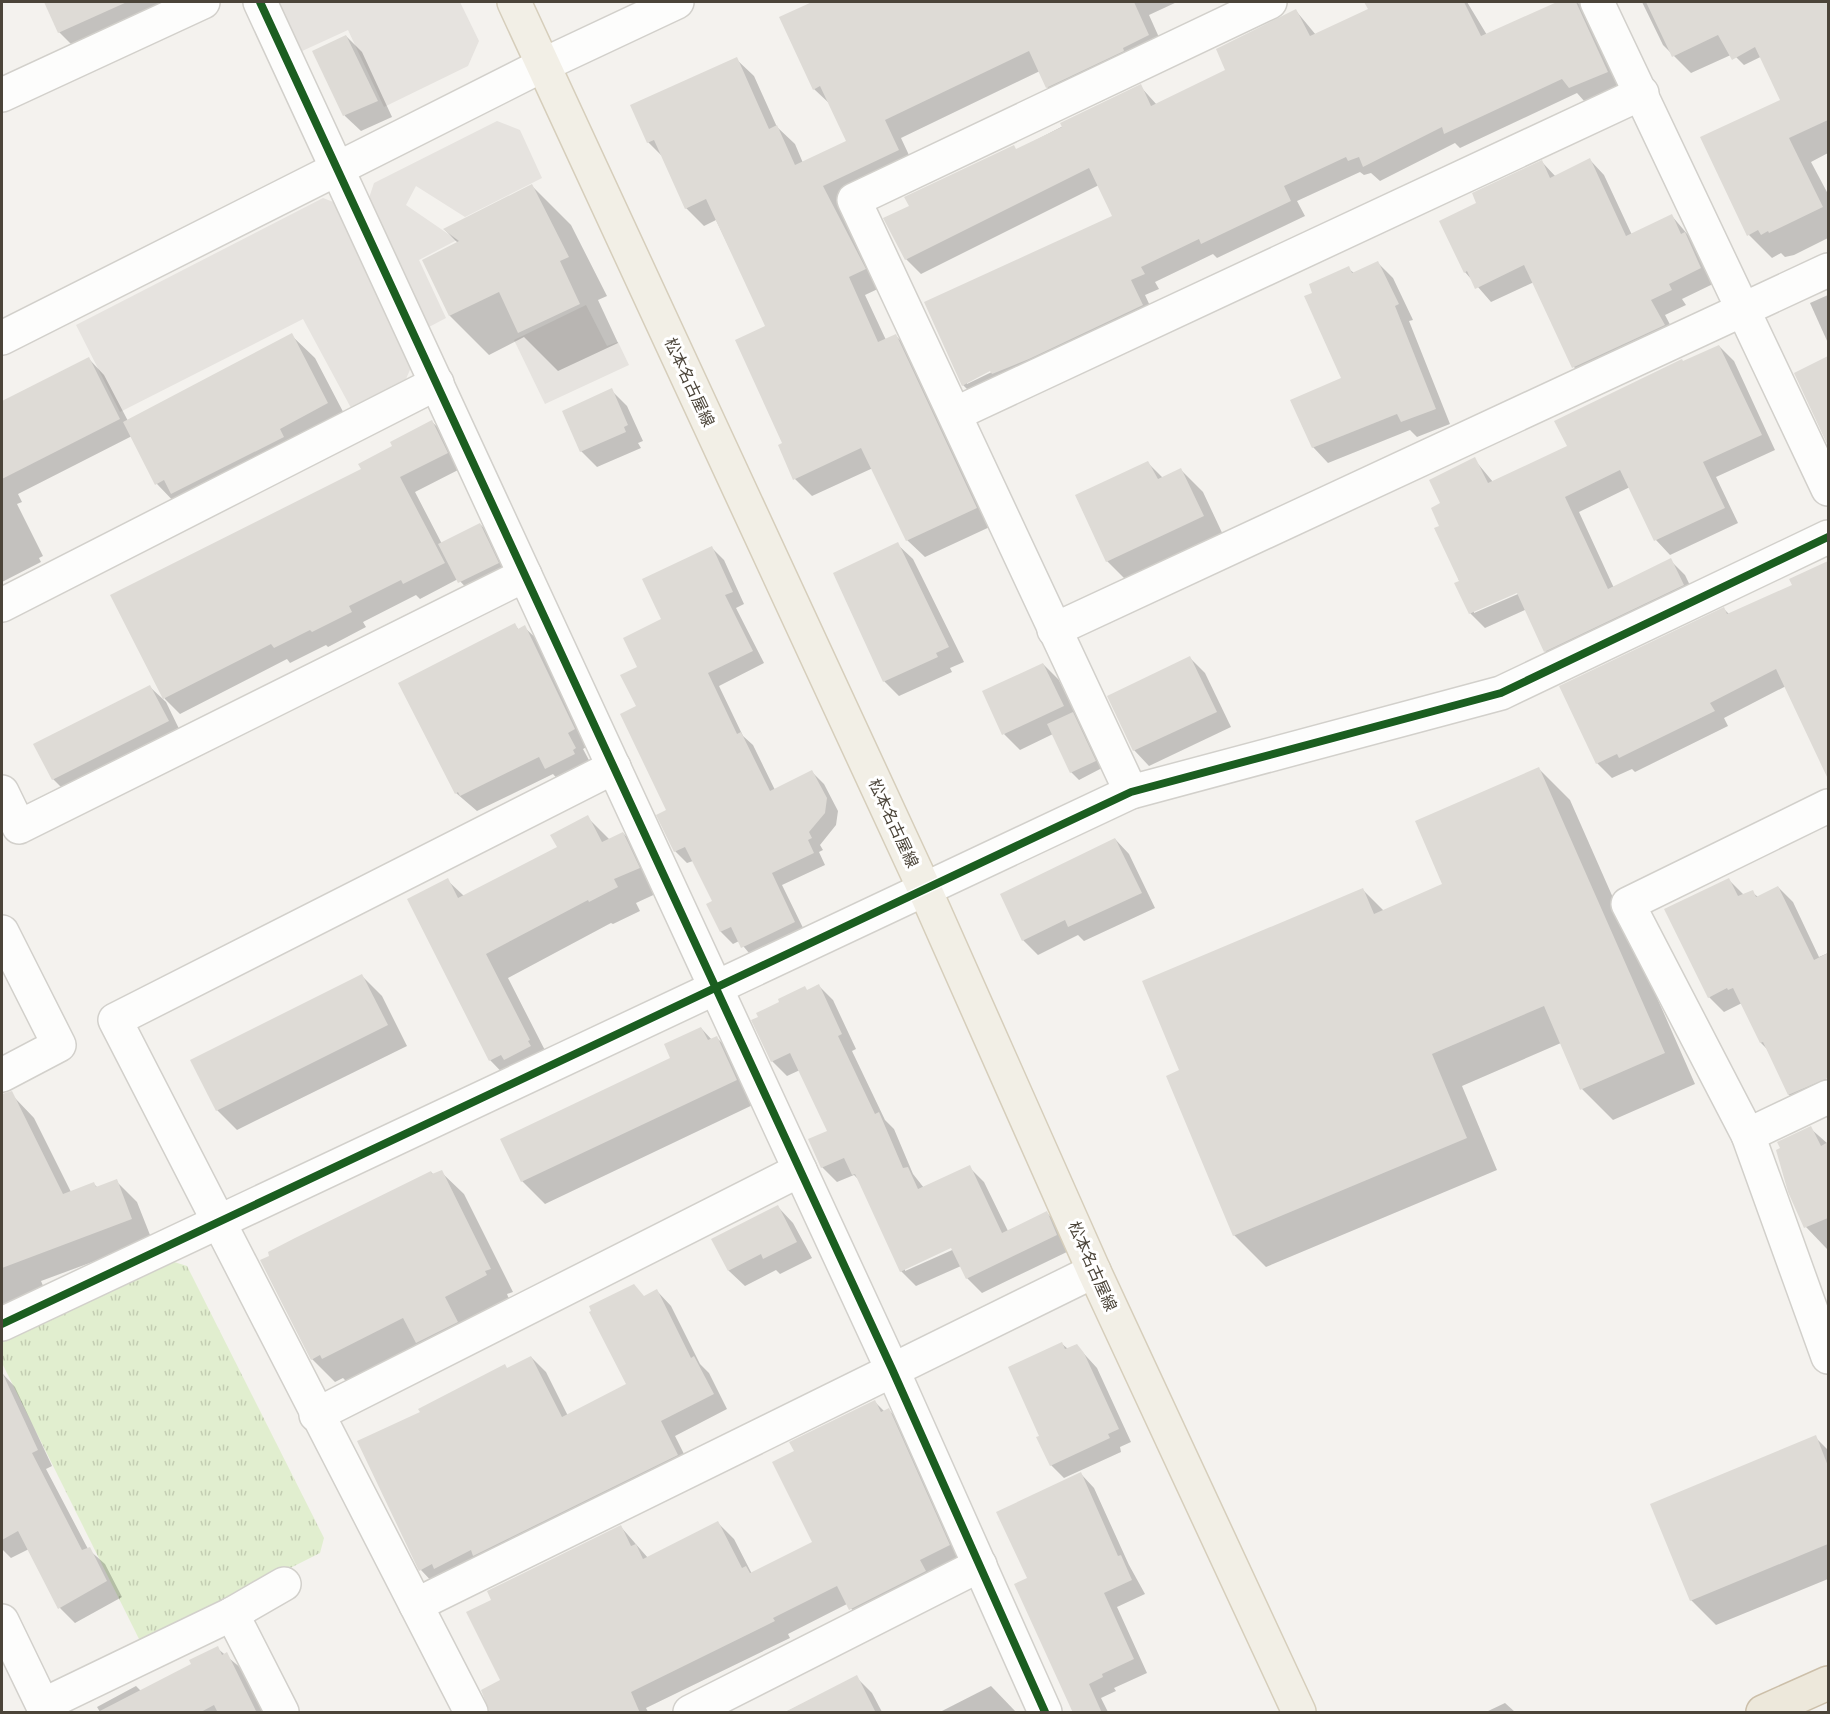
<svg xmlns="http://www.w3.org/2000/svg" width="1830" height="1714" font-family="Ubuntu,'Noto Sans JP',sans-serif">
  <defs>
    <pattern id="grass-tufts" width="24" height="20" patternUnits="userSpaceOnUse" patternTransform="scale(1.5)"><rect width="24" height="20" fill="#e1eecf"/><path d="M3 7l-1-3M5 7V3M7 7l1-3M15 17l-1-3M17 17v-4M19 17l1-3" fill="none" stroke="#c3cdb2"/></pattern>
  </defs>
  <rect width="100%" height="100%" fill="#f4f2ee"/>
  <path fill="url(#grass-tufts)" d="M171,1261l16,5 137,272 -4,15 -179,90 -139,-280v-21z"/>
  <g fill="#e6e3df">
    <path d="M278,2h182l19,39 -11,25 -84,41 -36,-77 -48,22z"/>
    <path d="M497,121l23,9 22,48 -77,39 -49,-31 -10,19 51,35 -38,20 27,58 -17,9 -60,-129 5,-15z"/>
    <path d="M323,198l13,5 76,162 -6,14 -55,29 -48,-89 -183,93 -44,-87z"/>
    <path d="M586,305l21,41 11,-4 11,23 -84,39 -31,-64z"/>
  </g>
  <g fill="#0003" fill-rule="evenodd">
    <path d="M45,2h132l-102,46 -16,-16z"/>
    <path d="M815,2h362l-28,13 17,38 -102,52 -17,-18 -7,-16 -139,67 14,30 -76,35 43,84 -17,8 21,45 10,-4 17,17 81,172 -69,32 -18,-17 -34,-72 -61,28 -17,-17 -11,-35 -17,-118 -51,-106 -12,6 -18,-18 -24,-52 -14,-14 88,-83 18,17 23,51 18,17 8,19 45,-21 -17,-37 -17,-16 -33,-71z"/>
    <path d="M1378,2h23l11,14 28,-14h27l20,33 73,-33h17l10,9 35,76 -37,15 -8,-9 -117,55 -5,-5 -75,38 -9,-8 -7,2 -4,-3 -63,29 8,15 -88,42 -4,-4 -58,28 4,7 -14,6 12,26 -179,79 -15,-15 151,-168 -15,-32 -178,89 -15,-15 111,-109 123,-64 17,19 70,-34 70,-59 19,23 54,-25 -2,-4zM996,366l2,3 -31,15v-3z"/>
    <path d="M1642,2h185l1,22 -84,41 -11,-11 -42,19 -28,-28z"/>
    <path d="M346,36l16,16 30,65 -31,14 -16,-15 -31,-65z"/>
    <path d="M1828,56v97l-17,9 17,32v44l-34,17 -9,2 -4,-4 -9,5 -23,-23 33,-134 -9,-19z"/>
    <path d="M1590,160l14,15 28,60 40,-19 27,32 16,35 -33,16 4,6 -21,10 13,25 -90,42 -14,-15 -40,-85 -43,20 -26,-30 13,-68 64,-42 14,15z"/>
    <path d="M532,186l39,39 36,71 -9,4 20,43 -60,28 -34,-34 -35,18 -39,-39 -26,-55 34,-18 -13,-13z"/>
    <path d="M1378,263l15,15 20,42 -4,1 41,103 -33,13 -7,-7 -82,33 -15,-16 30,-69 -29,-85 34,-25 7,6z"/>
    <path d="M1828,295v48l-18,-40z"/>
    <path d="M291,335l24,23 36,69 -171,81 -23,-24 -25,-48 -114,58 4,8 -5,2 26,52 -4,2 2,4 -39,20v-178l87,-45 15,16 24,46z"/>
    <path d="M1719,346l15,15 41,89 -59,27 22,46 -68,32 -14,-15 -26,-53 -51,25 35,76 56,-28 15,15 12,25 -137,66 -15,-15 -18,-42 -42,19 -15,-15 -29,-86 1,-23 32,-45 19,23 76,-36 115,-83zM1524,588l1,3 -51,22v-3z"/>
    <path d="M1828,358v87l-32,-71z"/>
    <path d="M611,390l16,16 16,35 -5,2 3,5 -44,19 -16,-16z"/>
    <path d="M432,422l16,15 14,31 -47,24 27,52 38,-20 16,16 17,39 -37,19 -18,-19 -38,20 -4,-4 -53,27 3,5 -38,20 -2,-2 -36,18 -3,-4 -107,55 -15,-15 -53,-103 251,-126z"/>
    <path d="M1148,463l15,15 18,-8 22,22 22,47 -96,44 -22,-22z"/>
    <path d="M897,544l16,15 51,103 -14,6 2,4 -53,24 -15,-15z"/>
    <path d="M712,548l12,12 20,44 -8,4 28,55 -45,23 24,50 10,9 22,45 37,-18 12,12 14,27 -2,14 -16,20 3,5 -4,2 6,13 -43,20 24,49 -52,25 -15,-18 -6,3 -12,-12 -13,-28 6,-2 -21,-41 -6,2 -12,-12 -7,-41 -30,-103 1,-40 24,-47z"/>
    <path d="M1823,565l5,5v189l-14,-14 -28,-59 -62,32 4,8 -93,46 -3,-3 -20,9 -15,-15 127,-154 6,6 64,-29z"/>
    <path d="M515,625l4,5 5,-3 16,15 50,103 -7,4 8,15 -29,20 -9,-10 -76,37 -21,-18z"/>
    <path d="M1190,658l15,15 26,54 -82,39 -15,-16z"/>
    <path d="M1043,664l16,16 43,88 -23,12 -8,-8 -18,-38 -33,16 -16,-16z"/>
    <path d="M150,687l16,15 17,35 -114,58 -16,-16z"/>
    <path d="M1539,769l31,31 125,284 -82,36 -31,-31 -21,-46 -99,43 35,84 -231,97 -32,-32 -53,-164 182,-181 21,21 60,-26z"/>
    <path d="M587,817l23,23 13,-7 23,24 16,34 -26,12 4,8 -27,13 -2,-1 -103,55 44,86 -39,20 -23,-24 -43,-180 17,16 95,-48z"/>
    <path d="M1115,839l14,15 26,54 -71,33 -6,-6 -40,20 -15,-15z"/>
    <path d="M1729,880l15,15 8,-3 6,5 20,-10 15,15 26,55 9,-4v114l-6,3 6,14 -24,26 -15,-15 -20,-44 -8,-8 -19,-40 -18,9 -15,-15z"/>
    <path d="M362,976l20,20 25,50 -170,84 -20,-20z"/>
    <path d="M818,985l15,15 23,49 -4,2 33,69 9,9 19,45 11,14 45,-21 15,15 24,49 39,-18 15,15 9,22 -89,43 -15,-15 -6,-12 -45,20 -15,-15 -41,-90 -6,-6 -17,7 -15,-15 7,-36 -29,-61 -13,6 -15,-15 36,-70zM958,1244l1,3 -54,24v-3z"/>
    <path d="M701,1028l11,12 5,-2 23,23 19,41 -214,102 -23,-23 150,-122z"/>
    <path d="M14,1097l20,21 37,74 23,-8 4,4 18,-7 21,21 15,38 -111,41 3,7 -42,23v-208z"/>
    <path d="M1810,1128l18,16 -1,105 -21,-22 -25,-61z"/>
    <path d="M431,1172l3,3 7,-3 23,22 49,98 -6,2 2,5 -42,21 13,25 -61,-1 -73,37 -3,-3 -8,4 -23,-23z"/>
    <path d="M778,1207l15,16 19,35 -32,16 -4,-4 -31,16 -16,-15 -16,-31z"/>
    <path d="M657,1291l14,15 29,58 9,9 18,36 -52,27 17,34 -257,115 -14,-15 87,-201 23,-12 15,15 22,44 60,-31z"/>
    <path d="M1061,1343l7,6 8,-4 21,23 34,74 -11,5 1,5 -57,26 -13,-13 -10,-29z"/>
    <path d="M2,1373l13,14 37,79 -6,3 42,80 17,15 17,33 -47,26 -15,-15 -31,-59 -18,9 -9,-9z"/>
    <path d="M875,1402l10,10 4,-2 15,16 61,135 -99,64 -19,-21 -59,30 2,4 -144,70 2,4h-158l12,-31 -9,-81 128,-73 27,31 70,-35 16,16 18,35 62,-31 -18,-91z"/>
    <path d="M1815,1437l13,13v129l-112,46 -25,-25z"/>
    <path d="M1081,1474l13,14 35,77 16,29 -28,13 30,66 -33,15 2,3 -15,7 7,14h-34l-45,-133z"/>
    <path d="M217,1648l25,21 22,43h-164l-3,-5 39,-21 5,5 52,-27z"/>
    <path d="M856,1677l16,16 10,19h-96z"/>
    <path d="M991,1686l25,26h-76z"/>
    <path d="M1505,1703l10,9h-29z"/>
  </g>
  <g fill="#dedbd6">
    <path d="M44,2h83l-69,31z"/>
    <path d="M812,2h322l15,33 -26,13 1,3 -78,37 -17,-37 -144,69 14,30 -76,36 43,83 -17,8 29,65 18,-8 81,174 -71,33 -45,-93 -68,32 -15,-35 4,-2 -47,-103 30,-14 -59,-127 -21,10 -31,-69 -7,3 -17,-38 107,-48 32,72 8,-4 18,40 51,-24 -26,-55 -7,4 -34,-73z"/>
    <path d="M1364,2h100l17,34 76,-34h19l32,70 -39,16 -7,-9 -118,55 -2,-7 -79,40 -4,-10 -11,4 -2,-4 -62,29 7,15 -90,43 -2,-5 -58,28 4,7 -14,6 12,25 -114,54 -37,15 -2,-3 -28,15 -38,-84 188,-86 -23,-48 -184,92 -22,-42 26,-12 -5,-9 110,-52 2,4 46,-22 -2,-4 81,-39 10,22 74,-36 -9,-21 80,-40 14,27 58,-27z"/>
    <path d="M1646,2h182v118l-39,18 34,69 -54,26 -1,-2 -7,4 -3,-5 -11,6 -47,-99 80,-37 -25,-53 -23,13 -14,-25 -46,22z"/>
    <path d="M346,35l32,66 -35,15 -31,-65z"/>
    <path d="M1590,158l36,78 46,-22 9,20 4,-2 16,36 -32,16 3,6 -21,10 14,25 -93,43 -48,-103 -49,24 -8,-18 -3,2 -25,-52 37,-18 -4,-10 70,-33 8,18z"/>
    <path d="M532,184l37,73 -9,4 20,43 -62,29 -19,-41 -50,24 -27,-56 37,-19 -16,-12z"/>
    <path d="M1378,261l21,43 -4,2 41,103 -35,13 -4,-8 -85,34 -22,-48 51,-22 -37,-82 8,-3 -3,-9 40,-18 3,7z"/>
    <path d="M292,333l36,70 -48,26 4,8 -113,57 -7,-14 -9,5 -32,-63z"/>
    <path d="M1719,345l43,90 -59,27 22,46 -71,33 -34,-71 -55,27 43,92 63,-31 13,27 -140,67 -27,-59 -48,21 -15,-31 5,-2 -25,-53 5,-2 -8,-18 9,-5 -11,-23 46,-23 13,26 79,-37 -13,-25 128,-62 1,2z"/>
    <path d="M1828,356v90l-34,-73z"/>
    <path d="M89,357l31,62 -118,60v-78z"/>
    <path d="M612,388l16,37 -4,2 2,5 -46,20 -18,-41z"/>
    <path d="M432,420l16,33 -48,24 45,86 -42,21 -2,-4 -52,26 3,6 -40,20 -2,-2 -36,18 -3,-4 -108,55 -53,-104 251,-126 -3,-5 34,-18 -2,-4z"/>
    <path d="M1148,461l10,18 23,-11 23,48 -98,46 -31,-67z"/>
    <path d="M480,523l19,40 -41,20 -20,-39z"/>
    <path d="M898,542l51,105 -13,6 2,4 -55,25 -50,-109z"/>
    <path d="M712,546l21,46 -8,3 28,56 -45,22 29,61 4,-2 29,59 42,-21 15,28 -2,15 -16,19 3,6 -4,2 6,13 -42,20 23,49 -54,26 -10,-21 -11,5 -14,-28 6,-3 -27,-54 -11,5 -18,-37 10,-5 -46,-96 16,-8 -16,-31 17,-8 -14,-29 38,-19 -19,-40z"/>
    <path d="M1828,561v218l-52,-110 -66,34 5,8 -96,47 -2,-4 -21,10 -37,-78 165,-79 3,7 65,-29 -3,-6z"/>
    <path d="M515,623l3,6 7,-4 50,104 -7,4 8,15 -3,2 2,4 -30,15 -6,-12 -79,39 -2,-4 -3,2 -57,-111z"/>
    <path d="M1190,656l27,56 -84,39 -26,-55z"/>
    <path d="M1043,663l21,43 -62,29 -20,-44z"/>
    <path d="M150,685l19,36 -117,59 -19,-36z"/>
    <path d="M1073,712l23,49 -26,12 -23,-49z"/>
    <path d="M1539,767l126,286 -85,37 -36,-84 -112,48 35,84 -234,98 -67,-160 13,-6 -37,-89 221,-93 11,26 68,-30 -27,-63z"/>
    <path d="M588,815l14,27 21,-10 17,36 -26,11 4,8 -29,15 -1,-2 -102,54 44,86 -2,1 3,5 -27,14 -3,-5 -12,6 -82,-162 41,-21 10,20 99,-51 -7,-12z"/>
    <path d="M1115,838l27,55 -74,34 -3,-7 -43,21 -22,-47z"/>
    <path d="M1729,878l9,18 15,-6 3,7 22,-11 36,74 14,-7v125l-40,17 -25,-53 -3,1 -27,-55 -5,2 -1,-2 -19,10 -44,-89z"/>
    <path d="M362,974l26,51 -172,86 -26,-51z"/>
    <path d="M819,984l23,50 -4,2 37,78 4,-2 24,56 5,-1 10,22 52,-24 32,68 45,-22 10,24 -91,44 -15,-31 -51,24 -45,-98 -3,1 -8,-17 -23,10 -13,-29 19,-8 -37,-78 -19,9 -20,-42 7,-3 -2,-4 23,-11 -1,-3 27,-13 2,4z"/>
    <path d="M701,1027l7,13 9,-4 20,44 -216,102 -21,-43 170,-81 -6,-14z"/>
    <path d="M12,1091l51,103 31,-12 2,5 21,-8 15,40 -130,49v-174z"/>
    <path d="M1811,1126l10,20 7,-4v76l-24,10 -16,-36 -12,-42 4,-2 -3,-6z"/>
    <path d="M442,1170l49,99 -6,2 2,4 -42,22 13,25 -42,21 -13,-25 -81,41 -2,-4 -9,5 -51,-100 9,-4 -1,-4 27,-14 136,-67 1,3z"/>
    <path d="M778,1205l19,37 -34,17 -2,-5 -33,17 -17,-32z"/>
    <path d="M634,1284l10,12 13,-7 34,69 3,-2 20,38 -53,27 17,34 -205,101 -2,-6 -37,19 -2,-5 -13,7 -62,-130 63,-29 -2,-3 87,-45 2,4 24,-12 31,61 64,-33 -37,-72 2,-1 -2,-5z"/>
    <path d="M1062,1342l3,7 12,-5 7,9 35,76 -11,5 2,4 -60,28 -14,-29 3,-1 -31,-69z"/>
    <path d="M2,1372l36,78 -6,3 50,97 8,-3 17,34 -49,28 -40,-78 -16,9z"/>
    <path d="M875,1400l6,12 8,-4 61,137 -30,15 6,11 -77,39 -12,-24 -64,32 2,3 -144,71 9,21h-150l-9,-23 19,-10 -34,-68 25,-12 -4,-9 134,-66 10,21 5,-2 7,15 75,-38 24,47 4,-2 4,7 62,-31 -40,-80 22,-11 -5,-9z"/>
    <path d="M1816,1435l12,31v78l-138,57 -40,-97z"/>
    <path d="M1081,1472l37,84 3,-1 11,25 -28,13 30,66 -32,15 1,3 -14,7 13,29h-29l-59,-129 13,-6 -31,-66z"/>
    <path d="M218,1646l4,9 5,-3 30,61h-39l-4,-8 -15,8h-103l95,-49 -2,-4z"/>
    <path d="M857,1675l19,38h-93z"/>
  </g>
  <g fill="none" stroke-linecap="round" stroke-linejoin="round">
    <defs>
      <g id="minor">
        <path d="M260,2l632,1367 153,343"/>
        <path d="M1597,2l231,487"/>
        <path d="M2,95l201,-93"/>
        <path d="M2,338l541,-273 134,-63"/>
        <path d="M955,414l687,-321"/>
        <path d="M2,605l435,-222"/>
        <path d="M1054,630l774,-360"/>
        <path d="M2,792l17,35 506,-252"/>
        <path d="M1131,792l-277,-592 416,-198"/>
        <path d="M1828,806l-200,98 120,231 80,222"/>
        <path d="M2,932l57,113 -57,30"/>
        <path d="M1748,1135l80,-38"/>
        <path d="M2,1324l1129,-532 370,-99 327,-156"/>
        <path d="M316,1415l484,-245"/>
        <path d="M416,1605l678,-334"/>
        <path d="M232,1614l50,98"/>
        <path d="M2,1621l44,91"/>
        <path d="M43,1705l189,-91 52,-30"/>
        <path d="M471,1712l-356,-692 499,-253"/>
        <path d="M690,1712l290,-147"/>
      </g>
      <path id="major" d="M514,2l410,886 170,383 205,441"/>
      <path id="highway" d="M1763,1712l65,-29"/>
    </defs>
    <use href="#minor" stroke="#d2d0cb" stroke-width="36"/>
    <use href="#major" stroke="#d6cebb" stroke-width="36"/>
    <use href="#highway" stroke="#ccbfa9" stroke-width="36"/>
    <use href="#minor" stroke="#fdfdfc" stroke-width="33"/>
    <use href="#major" stroke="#f2efe6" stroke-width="33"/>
    <use href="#highway" stroke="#ede8db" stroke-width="33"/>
    <defs>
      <g id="cycleway">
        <path d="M260,2l632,1367 153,343"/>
        <path d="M2,1324l1129,-532 370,-99 327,-156"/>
      </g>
    </defs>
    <use href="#cycleway" stroke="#fff" stroke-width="11"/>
    <use href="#cycleway" stroke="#1b5e20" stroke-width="8"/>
  </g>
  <g text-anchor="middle" stroke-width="6" stroke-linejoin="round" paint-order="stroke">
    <g font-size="16" fill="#4b4439" stroke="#fff">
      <text transform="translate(690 382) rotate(65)" y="6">松本名古屋線</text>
      <text transform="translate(894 823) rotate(65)" y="6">松本名古屋線</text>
      <text transform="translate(1093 1266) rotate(66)" y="6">松本名古屋線</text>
    </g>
  </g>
  <rect width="1830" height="1714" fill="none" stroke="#4b4439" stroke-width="6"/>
</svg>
